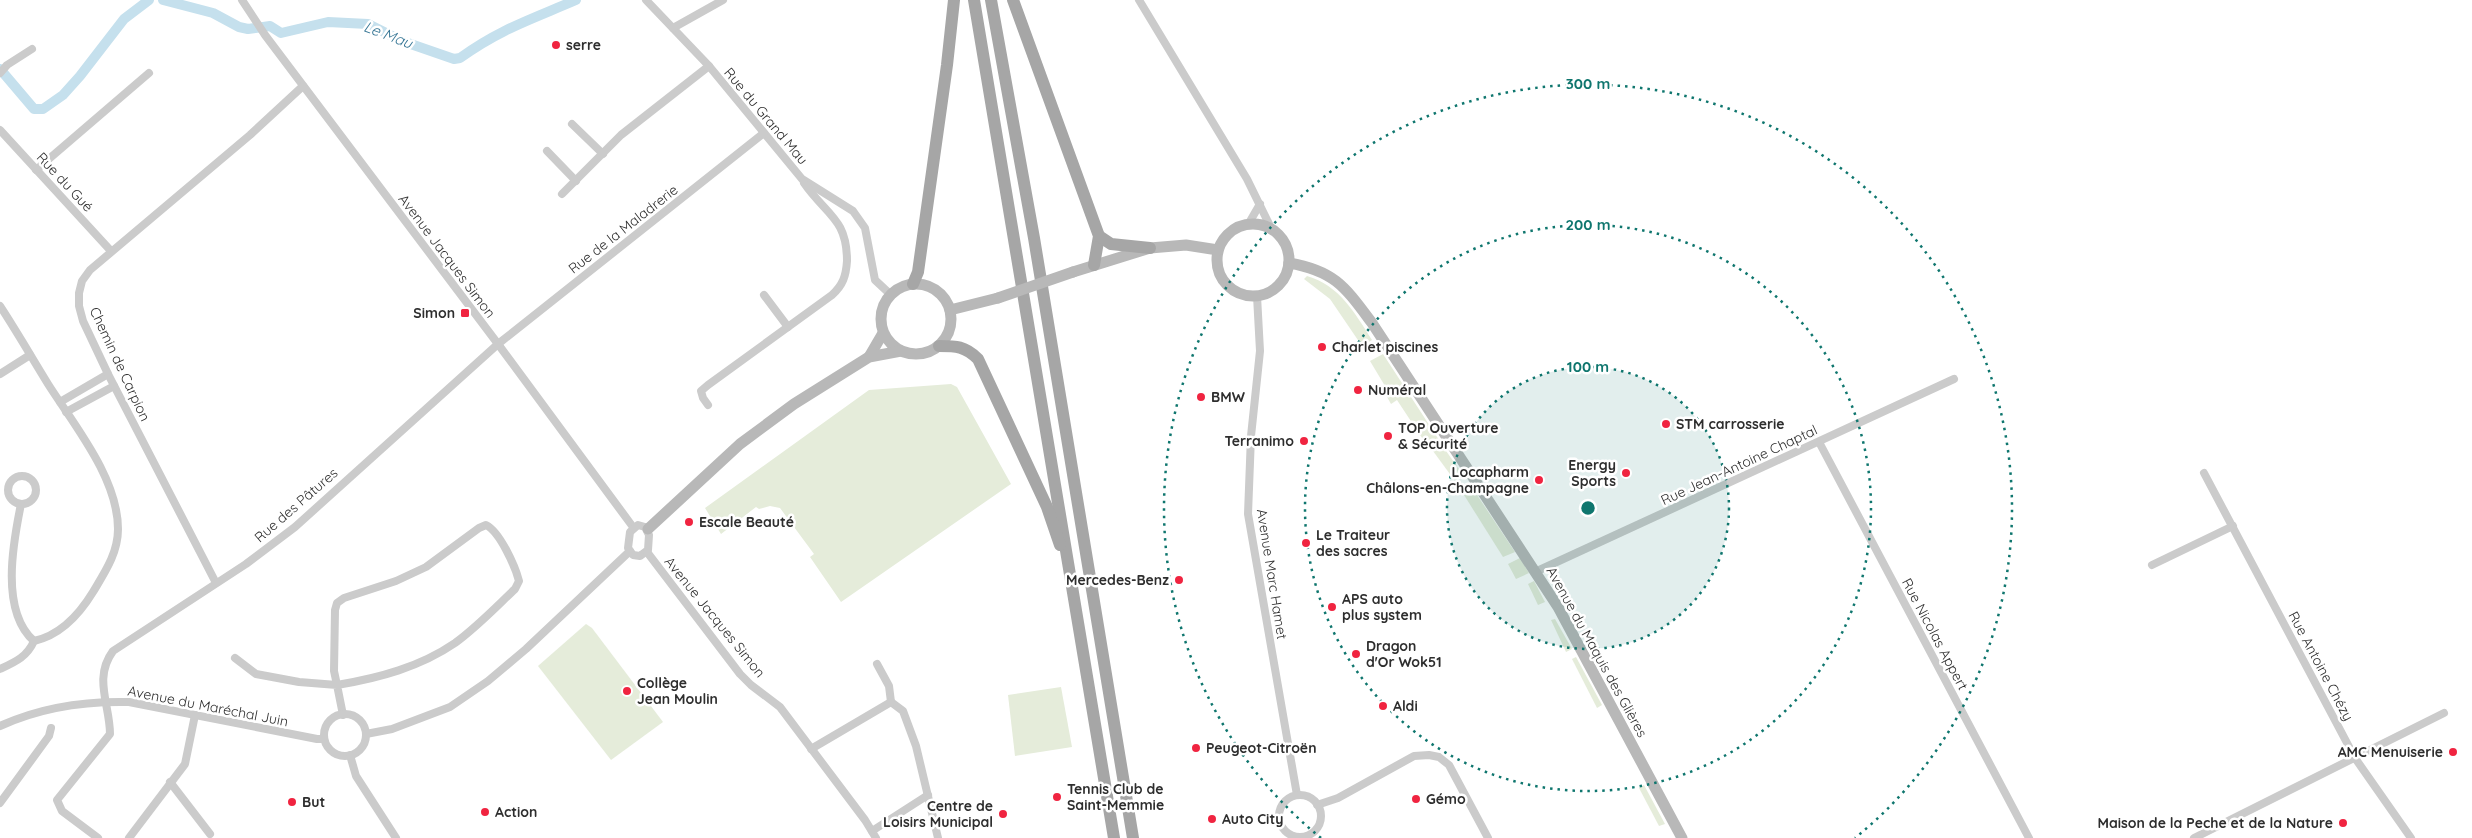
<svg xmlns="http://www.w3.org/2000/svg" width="2472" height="838" font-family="Quicksand,sans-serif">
  <rect width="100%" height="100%" fill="#fff"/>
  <g fill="#e5ecda">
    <path d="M1307,276c32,9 48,37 65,64l-10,6 -32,-47 -26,-20z"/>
    <path d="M1383,354l56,86 -1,3 -10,4 -31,-47 -6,4 -9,-16 3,-2 -15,-25z"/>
    <path d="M951,384l6,3 54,97 -170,118 -31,-45 4,-3 -34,-46 -10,-2 -11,3 -3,-2 -35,27 -16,-26 164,-118z"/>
    <path d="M1444,448l19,27 -8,6 -22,-30z"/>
    <path d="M1469,483l46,69 -12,5 -44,-70z"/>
    <path d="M1520,558l9,15 -13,6 -8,-15z"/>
    <path d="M1534,581l11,21 -7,3 -10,-21z"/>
    <path d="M1555,619l17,30 -6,3 -15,-32z"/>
    <path d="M586,624l6,4 71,94 -52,38 -73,-94z"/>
    <path d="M1576,657l26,48 -5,3 -25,-49z"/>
    <path d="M1061,687l11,60 -57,9 -7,-61z"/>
    <path d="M1644,785l21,39 -6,2 -20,-38z"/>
  </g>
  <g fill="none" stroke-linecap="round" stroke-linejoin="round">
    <g stroke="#c5e0ed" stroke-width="10">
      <path d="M163,0l50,13 26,14 9,2 22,-3 11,7 47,-11 40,2 34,17 52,18 6,-1c40,-29 72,-39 116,-58"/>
      <path d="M0,69l34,40h9l20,-14 17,-19 44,-57 25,-19"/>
    </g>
    <g stroke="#cbcbcb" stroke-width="8">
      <path d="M242,0l23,35 233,309 135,183"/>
      <path d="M646,0l63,66 93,113 51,32 12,17 10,52 15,14"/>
      <path d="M1139,0l108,179 24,49"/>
      <path d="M673,28l50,-28"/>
      <path d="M0,73l7,-8 25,-16"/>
      <path d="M572,124l31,30"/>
      <path d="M0,130l111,121"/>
      <path d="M547,151l29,30"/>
      <path d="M36,170l113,-97"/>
      <path d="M562,194l59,-59 88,-69"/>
      <path d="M1249,223l11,-19"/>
      <path d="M764,295l24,32"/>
      <path d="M1257,296l3,55 -9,85 -3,78 49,281"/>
      <path d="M0,306c17,26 32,52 48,78 26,41 70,94 70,145 0,24 -13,43 -25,63 -14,23 -32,43 -59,49 -7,16 -19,21 -34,28"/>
      <path d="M0,374l30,-19"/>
      <path d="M60,402l48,-28"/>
      <path d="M708,405l-5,-7 -2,-7 7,-6 124,-90c11,-10 14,-19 15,-34 0,-43 -21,-46 -43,-78"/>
      <path d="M66,412l48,-26"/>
      <path d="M1819,442l210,396"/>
      <path d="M2204,473l151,285 56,80"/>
      <circle cx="22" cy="490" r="14"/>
      <path d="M21,504c-8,39 -21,107 13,137"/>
      <path d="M638,525l7,2 4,8 -1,15 -8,6 -7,-1 -5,-7 2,-16z"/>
      <path d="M647,552l93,122 11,11 29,22 85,113 11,18"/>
      <path d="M2152,565l81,-39"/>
      <path d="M1535,572l419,-193"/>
      <path d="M216,583l-108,-209 -25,-53 -4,-15v-13l3,-12 8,-11 160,-135 53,-49"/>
      <path d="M235,658l21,16 43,8 38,3 -3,-14 1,-61 2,-7 7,-5 52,-17 30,-14 53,-39 7,-3c14,7 29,41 33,56l-4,8c-19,18 -38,38 -60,54 -35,24 -76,35 -118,42l6,30"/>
      <path d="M877,664l12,22 2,16"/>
      <path d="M891,702l12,9 13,35 22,92"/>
      <circle cx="345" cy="735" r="21"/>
      <path d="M0,726c41,-19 85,-25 129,-24l188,37h7"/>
      <path d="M366,734l26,-5 58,-22 38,-26 38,-32 104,-98"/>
      <path d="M811,749l80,-47"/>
      <path d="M350,755l6,21 40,62"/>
      <path d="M170,782l40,52"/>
      <circle cx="1300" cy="816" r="21"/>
      <path d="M0,803l49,-67 2,-8"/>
      <path d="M1317,805l21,-7 76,-42 15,-1 10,2 10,8 39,73"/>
      <path d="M872,831l56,-36"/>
      <path d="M98,838l-36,-27 -5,-11 53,-66c0,-29 -17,-56 3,-83l133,-87 49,-37 203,-183 266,-211"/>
      <path d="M129,838l56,-74 10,-49"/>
      <path d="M2194,838l250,-125"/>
    </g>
    <g stroke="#b8b8b8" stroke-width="11">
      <circle cx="1253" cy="260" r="36"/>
      <path d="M1289,263c46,8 56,24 83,60l186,284 124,231"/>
      <path d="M1073,272l77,-24 36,-3 32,5"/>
      <circle cx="916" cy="319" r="35"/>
      <path d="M950,310l48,-12"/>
      <path d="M869,357l14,-24"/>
      <path d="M648,529l92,-85 54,-40 75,-47 32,-6"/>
    </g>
    <g stroke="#a6a6a6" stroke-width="12">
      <path d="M974,0l140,838"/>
      <path d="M991,0l43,238 99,600"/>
      <path d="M1013,0l86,236 -5,29"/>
      <path d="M1099,236l12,8 39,4"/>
      <path d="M913,284l5,-12 29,-207 7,-65"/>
      <path d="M939,346c17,0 26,0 39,13l69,148 13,38"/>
    </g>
    <path stroke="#b8b8b8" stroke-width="11" d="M998,298l75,-26"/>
  </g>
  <circle cx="1588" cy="508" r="141" fill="#0f766e" fill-opacity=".12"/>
  <g fill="none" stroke="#0f766e" stroke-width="2.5" stroke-dasharray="2.5 5">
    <circle cx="1588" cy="508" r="141"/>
    <circle cx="1588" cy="508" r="283"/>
    <path d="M1321 838A424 424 0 1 1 1855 838"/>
  </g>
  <g fill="#f02440" stroke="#fff" stroke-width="2">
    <circle cx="556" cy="45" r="5"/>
    <rect x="460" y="308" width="10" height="10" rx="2.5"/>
    <circle cx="1322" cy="347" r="5"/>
    <circle cx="1358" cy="390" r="5"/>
    <circle cx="1201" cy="397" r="5"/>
    <circle cx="1666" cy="424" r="5"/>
    <circle cx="1388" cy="436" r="5"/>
    <circle cx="1304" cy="441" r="5"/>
    <circle cx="1626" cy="473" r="5"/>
    <circle cx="1539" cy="480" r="5"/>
    <circle cx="689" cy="522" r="5"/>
    <circle cx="1306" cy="543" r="5"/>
    <circle cx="1179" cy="580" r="5"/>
    <circle cx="1332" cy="607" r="5"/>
    <circle cx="1356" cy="654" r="5"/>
    <circle cx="627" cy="691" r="5"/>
    <circle cx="1383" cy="706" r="5"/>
    <circle cx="1196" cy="748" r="5"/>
    <circle cx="2453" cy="752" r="5"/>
    <circle cx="1057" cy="797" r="5"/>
    <circle cx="1416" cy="799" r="5"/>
    <circle cx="292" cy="802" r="5"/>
    <circle cx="485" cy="812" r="5"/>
    <circle cx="1003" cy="814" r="5"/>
    <circle cx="1212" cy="819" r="5"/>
    <circle cx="2343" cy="823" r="5"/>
  </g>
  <g text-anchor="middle" stroke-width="5" stroke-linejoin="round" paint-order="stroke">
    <g font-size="14" font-weight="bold" fill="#2e2e2e" stroke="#fff" text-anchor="start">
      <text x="566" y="50">serre</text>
      <text x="455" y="318" text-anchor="end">Simon</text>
      <text x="1332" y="352">Charlet piscines</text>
      <text x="1368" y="395">Numéral</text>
      <text x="1211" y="402">BMW</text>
      <text x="1676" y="429">STM carrosserie</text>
      <text x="1398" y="433">TOP Ouverture<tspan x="1398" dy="16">&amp; Sécurité</tspan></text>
      <text x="1294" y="446" text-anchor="end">Terranimo</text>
      <text x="1616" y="470" text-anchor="end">Energy<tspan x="1616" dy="16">Sports</tspan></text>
      <text x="1529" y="477" text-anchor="end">Locapharm<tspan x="1529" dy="16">Châlons-en-Champagne</tspan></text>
      <text x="699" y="527">Escale Beauté</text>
      <text x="1316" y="540">Le Traiteur<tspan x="1316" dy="16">des sacres</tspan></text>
      <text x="1169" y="585" text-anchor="end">Mercedes-Benz</text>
      <text x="1342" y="604">APS auto<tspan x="1342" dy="16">plus system</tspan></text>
      <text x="1366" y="651">Dragon<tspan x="1366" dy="16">d'Or Wok51</tspan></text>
      <text x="637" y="688">Collège<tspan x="637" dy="16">Jean Moulin</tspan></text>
      <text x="1393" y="711">Aldi</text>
      <text x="1206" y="753">Peugeot-Citroën</text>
      <text x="2443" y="757" text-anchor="end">AMC Menuiserie</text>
      <text x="1067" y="794">Tennis Club de<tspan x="1067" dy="16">Saint-Memmie</tspan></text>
      <text x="1426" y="804">Gémo</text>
      <text x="302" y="807">But</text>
      <text x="993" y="811" text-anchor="end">Centre de<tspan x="993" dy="16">Loisirs Municipal</tspan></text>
      <text x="495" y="817">Action</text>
      <text x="1222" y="824">Auto City</text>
      <text x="2333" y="828" text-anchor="end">Maison de la Peche et de la Nature</text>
    </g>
    <g font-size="14" fill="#2e2e2e" stroke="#fff">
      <text transform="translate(766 116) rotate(50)" y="5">Rue du Grand Mau</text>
      <text transform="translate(65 182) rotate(47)" y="5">Rue du Gué</text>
      <text transform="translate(623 229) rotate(-38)" y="5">Rue de la Maladrerie</text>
      <text transform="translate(447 256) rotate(53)" y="5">Avenue Jacques Simon</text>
      <text transform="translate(120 364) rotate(65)" y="5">Chemin de Carpion</text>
      <text transform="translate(1739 465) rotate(-25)" y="5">Rue Jean-Antoine Chaptal</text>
      <text transform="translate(296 505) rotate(-41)" y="5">Rue des Pâtures</text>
      <text transform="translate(1272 574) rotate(81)" y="5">Avenue Marc Hamet</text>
      <text transform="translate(715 617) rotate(51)" y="5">Avenue Jacques Simon</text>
      <text transform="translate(1935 634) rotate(62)" y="5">Rue Nicolas Appert</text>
      <text transform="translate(1597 652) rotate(61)" y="5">Avenue du Maquis des Glières</text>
      <text transform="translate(2321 666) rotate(62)" y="5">Rue Antoine Chézy</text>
      <text transform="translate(208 706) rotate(11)" y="5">Avenue du Maréchal Juin</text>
    </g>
    <g font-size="15" font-style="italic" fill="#367695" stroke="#fff">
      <text transform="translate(388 35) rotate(21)" y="5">Le Mau</text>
    </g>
  </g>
  <circle cx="1588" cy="508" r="8" fill="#0f766e" stroke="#fff" stroke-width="2.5"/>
  <g font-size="15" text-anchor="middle" font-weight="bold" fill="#0f766e" stroke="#fff" stroke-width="5" stroke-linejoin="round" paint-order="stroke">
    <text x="1588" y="89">300 m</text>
    <text x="1588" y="230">200 m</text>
    <text x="1588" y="372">100 m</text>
  </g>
</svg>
